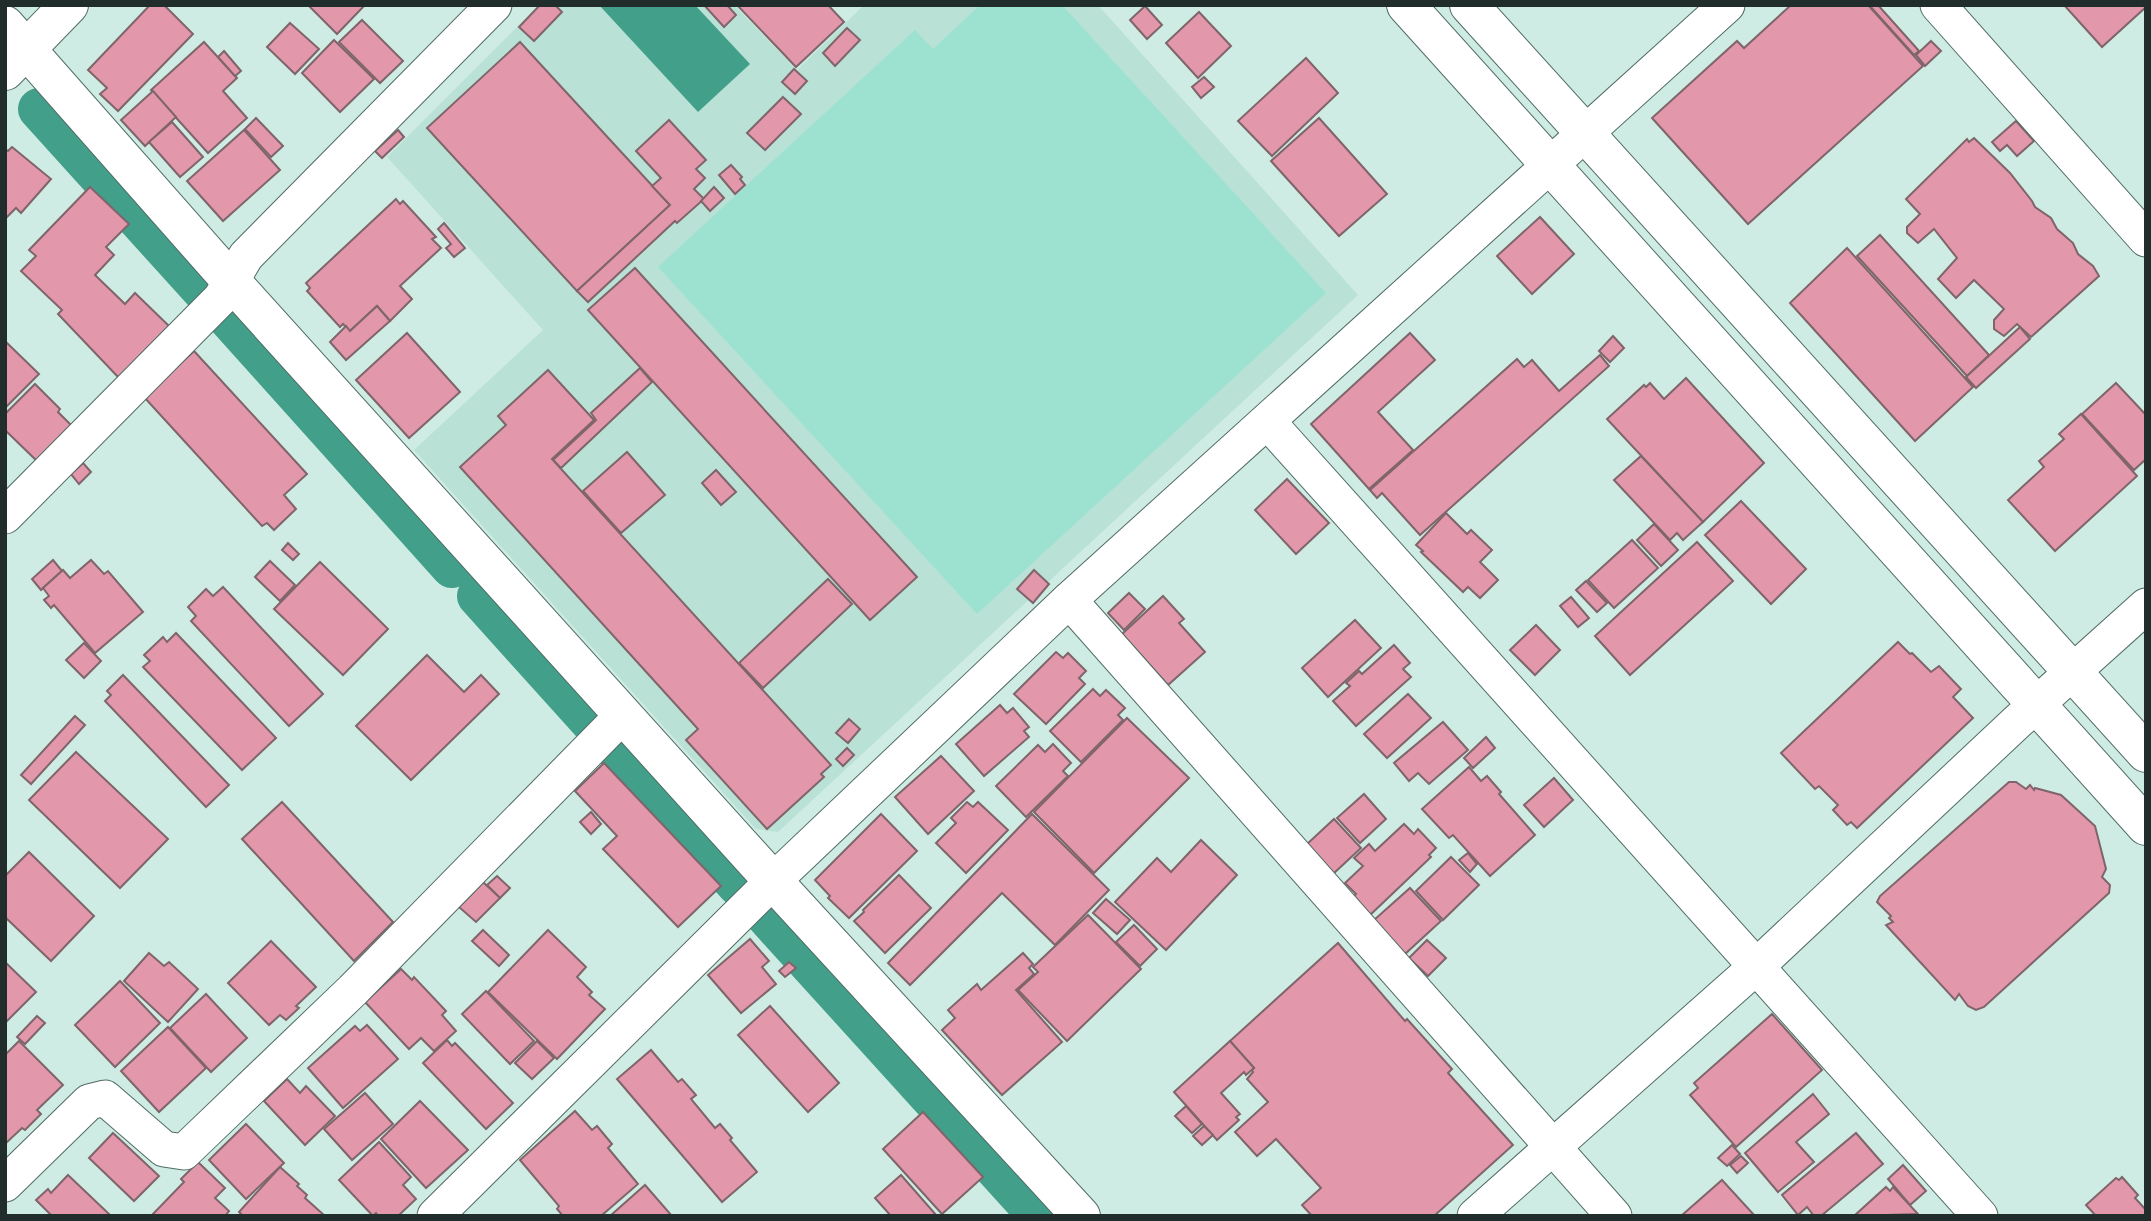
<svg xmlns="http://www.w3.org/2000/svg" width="2151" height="1221" font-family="Barlow,sans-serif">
  <rect width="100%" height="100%" fill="#ceece3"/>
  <path fill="#bae1d6" d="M539,5h195l63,65 67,-65h234l260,290 -580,537 -22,-3 -342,-379 129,-120 -156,-173z"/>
  <path fill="#9de2d0" d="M980,5h82l264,288 -349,321 -319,-347 257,-237 18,19z"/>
  <path fill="#429f8a" d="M599,5h96l55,59 -52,48z"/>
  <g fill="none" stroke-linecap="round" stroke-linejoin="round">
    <g stroke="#429f8a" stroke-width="42">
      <path d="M39,109l170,188"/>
      <path d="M224,313l228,254"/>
      <path d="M478,596l118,131"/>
      <path d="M615,748l123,137"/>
      <path d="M765,914l274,302"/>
    </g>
  </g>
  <g fill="#e397aa" stroke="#7f656b" stroke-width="2">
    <path d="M150,5h14l29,29 -75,77 -18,-17 7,-6 -19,-18z"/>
    <path d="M308,5h57l-28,29z"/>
    <path d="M540,5h15l7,7 -28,29 -15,-14z"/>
    <path d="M704,5h23l9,10 -12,12z"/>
    <path d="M737,5h91l16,17 -48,45z"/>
    <path d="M1791,5h77l55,61 -175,158 -96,-106 85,-77 7,7z"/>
    <path d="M1869,5h9l41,46 -5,4z"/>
    <path d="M2064,5h82v2l-44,40z"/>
    <path d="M1145,6l17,19 -15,14 -17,-19z"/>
    <path d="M1199,12l32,34 -33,32 -32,-35z"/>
    <path d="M362,20l41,41 -23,22 -41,-41z"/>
    <path d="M290,23l29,26 -24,25 -28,-27z"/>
    <path d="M847,28l13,12 -25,26 -12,-13z"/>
    <path d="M334,40l40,39 -34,33 -38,-39z"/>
    <path d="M1931,41l10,10 -16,15 -9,-11z"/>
    <path d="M204,42l33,36 -14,13 24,27 -39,35 -57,-63z"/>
    <path d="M520,42l150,163 -93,86 -150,-163z"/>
    <path d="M224,51l17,20 -6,5 -17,-19z"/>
    <path d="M1306,58l32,35 -66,63 -34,-35z"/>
    <path d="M794,69l13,12 -12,13 -13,-12z"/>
    <path d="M1204,77l10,10 -13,11 -9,-11z"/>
    <path d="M153,91l23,26 -31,29 -24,-26z"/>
    <path d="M783,97l18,17 -36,36 -18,-17z"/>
    <path d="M256,118l27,28 -12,11 -26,-28z"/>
    <path d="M1319,118l68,76 -48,42 -68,-75z"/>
    <path d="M669,120l37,40 -10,9 9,9 -11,11 10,10 -27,24 -2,-2 -87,81 -11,-11 93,-86 -18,-19 9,-8 -25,-27z"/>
    <path d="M2016,121l18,20 -17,15 -10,-11 -7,6 -8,-9z"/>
    <path d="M172,122l31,35 -23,20 -31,-35z"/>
    <path d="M244,130l36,40 -57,51 -36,-40z"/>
    <path d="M398,130l6,7 -22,21 -7,-7z"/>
    <path d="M1974,138l36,35 22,28 3,6 16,11 6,11 16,14 5,11 15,12 6,10 -68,61 -14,-13 -13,12 -10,-7v-9l10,-11 -30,-29 -18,18 -18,-19 19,-21 -23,-29 -16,14 -11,-10v-6l13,-13 -14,-15 61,-60 2,3z"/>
    <path d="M12,147l39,32 -30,34 -5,-5 -11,11v-70l3,2z"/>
    <path d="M731,165l11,12 -2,2 5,6 -10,9 -16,-19z"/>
    <path d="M90,187l39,37 -23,23 8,8 -19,20 30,29 10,-11 34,33 -50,52 -61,-64 4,-4 -41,-39 15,-15 -7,-6z"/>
    <path d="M714,187l10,11 -14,13 -9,-10z"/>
    <path d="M396,199l4,5 3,-3 33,36 -4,2 9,9 -41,38 12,13 -22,22 -13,-15 -27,25 -7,-7 -3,3 -33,-36 3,-3 -4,-5z"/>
    <path d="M1540,217l34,37 -42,40 -35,-38z"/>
    <path d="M444,223l21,25 -11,9 -8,-9 5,-4 -13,-15z"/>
    <path d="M1880,235l109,120 -22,21 -110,-120z"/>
    <path d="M1847,248l126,139 -58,54 -125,-138z"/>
    <path d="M635,268l282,309 -47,43 -282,-310z"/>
    <path d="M377,306l13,15 -44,39 -16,-18 16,-16 4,5z"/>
    <path d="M2020,327l10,12 -54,49 -10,-11z"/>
    <path d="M407,333l53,59 -51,46 -53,-58z"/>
    <path d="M1410,333l25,27 -57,52 35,38 -44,39 -58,-65z"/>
    <path d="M1613,336l11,12 -14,14 -11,-11z"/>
    <path d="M5,341l34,33 -34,34z"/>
    <path d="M194,351l113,123 -23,21 12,14 -22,21 -7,-7 -5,3 -118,-129z"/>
    <path d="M1600,355l9,11 -189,169 -38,-42 -5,5 -7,-8 147,-131 7,8 8,-7 27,31z"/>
    <path d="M640,368l12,14 -91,86 -8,-8 43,-40 -5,-7z"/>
    <path d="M548,370l46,50 -42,39 279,306 -10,9 3,3 -57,52 -81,-89 12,-11 -238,-262 46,-42 -8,-9z"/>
    <path d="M1686,378l78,85 -61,59 -96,-103 37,-34 2,2 4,-4 14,16z"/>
    <path d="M2116,383l30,32v44l-12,11 -52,-56z"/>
    <path d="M35,384l25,25 -2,3 15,15 -34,36 -34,-33v-16z"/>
    <path d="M2081,414l56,62 -82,75 -47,-51 36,-33 -5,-6 25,-22 -5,-5z"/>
    <path d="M627,452l38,43 -44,38 -38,-42z"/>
    <path d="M1641,456l62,66 -20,18 -6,-7 -7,7 -56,-60z"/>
    <path d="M83,463l8,9 -12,12 -8,-10z"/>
    <path d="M716,470l20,22 -15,13 -19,-22z"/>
    <path d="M1287,479l42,44 -33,31 -41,-44z"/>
    <path d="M1741,501l65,68 -35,35 -66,-69z"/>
    <path d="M1446,513l21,21 4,-4 21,20 -12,12 18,18 -18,18 -12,-11 -5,5 -42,-40 2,-1 -7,-6z"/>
    <path d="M1654,524l24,26 -17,16 -24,-26z"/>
    <path d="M1632,540l26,28 -44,40 -26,-28z"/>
    <path d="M1697,542l36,39 -103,94 -35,-39z"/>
    <path d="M288,543l11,11 -6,6 -11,-10z"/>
    <path d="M53,560l9,11 -21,19 -9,-11z"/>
    <path d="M91,560l13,14 4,-3 35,41 -48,41 -41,-48 -3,3 -7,-8 5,-4 -6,-8 20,-18 7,8z"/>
    <path d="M270,561l25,24 -15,16 -25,-24z"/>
    <path d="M320,562l68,67 -45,46 -69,-66z"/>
    <path d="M1034,570l15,14 -16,19 -16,-14z"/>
    <path d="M828,579l24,25 -89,84 -24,-25z"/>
    <path d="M1586,581l21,22 -10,9 -21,-22z"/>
    <path d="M223,587l100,107 -34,32 -98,-105 5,-5 -8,-9 18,-18 7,7z"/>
    <path d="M1129,593l16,16 -21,21 -16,-17z"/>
    <path d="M1163,596l21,23 -5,4 26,29 -37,33 -46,-51z"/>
    <path d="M1571,597l18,21 -11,9 -18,-21z"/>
    <path d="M1355,620l26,28 -53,49 -26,-29z"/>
    <path d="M1536,625l24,25 -25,25 -25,-25z"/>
    <path d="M176,633l100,105 -34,32 -99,-103 7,-6 -6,-6 19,-18 4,5z"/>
    <path d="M1898,642l12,12 2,-1 19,19 8,-6 22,23 -8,8 20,21 -116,110 -6,-6 -4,3 -14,-15 5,-5 -19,-19 -4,3 -34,-36z"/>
    <path d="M84,643l17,18 -17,17 -18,-18z"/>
    <path d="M1394,645l16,18 -7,6 8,8 -55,49 -23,-25 17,-15 -4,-3 13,-12 3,3z"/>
    <path d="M1056,652l7,6 5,-5 18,18 -7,7 6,6 -39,40 -32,-30z"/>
    <path d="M427,655l37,37 17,-17 18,19 -88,86 -55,-54z"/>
    <path d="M123,675l106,110 -23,22 -101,-106 6,-6 -4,-4z"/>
    <path d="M1093,689l7,7 6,-6 19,18 -7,7 5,5 -42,42 -31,-31z"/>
    <path d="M1408,694l23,24 -44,40 -23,-24z"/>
    <path d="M1000,705l7,8 6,-5 16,19 -5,4 5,6 -45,39 -28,-32z"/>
    <path d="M75,716l10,9 -54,59 -10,-9z"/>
    <path d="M1127,718l62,60 -95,95 -60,-61z"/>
    <path d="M849,719l11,10 -12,14 -12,-10z"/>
    <path d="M1443,722l25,28 -39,34 -11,-11 -9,8 -15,-18z"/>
    <path d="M1486,737l9,11 -22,20 -9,-10z"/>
    <path d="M1053,744l18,19 -8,8 5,5 -42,41 -30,-31 42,-41 7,7z"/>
    <path d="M847,748l7,7 -11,11 -7,-7z"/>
    <path d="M76,752l92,87 -48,49 -91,-88z"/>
    <path d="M941,756l33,35 -46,43 -33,-37z"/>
    <path d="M604,763l117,123 -43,41 -75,-78 14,-13 -42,-45z"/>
    <path d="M1469,767l12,14 6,-5 14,16 -2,2 36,41 -45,41 -37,-41 -4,3 -27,-29z"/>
    <path d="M1554,778l19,22 -29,27 -20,-22z"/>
    <path d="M2009,782h7l10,7 4,-4 4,5 1,-2 26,7 34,31 11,43 -4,8 8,8 -1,8 -125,114 -8,3 -8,-4 -9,-12 -4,6 -69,-75 7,-3 -4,-4 2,-2 -14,-14 3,-6z"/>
    <path d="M1364,794l22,25 -26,24 -23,-25z"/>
    <path d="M282,802l111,120 -39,39 -112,-122z"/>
    <path d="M967,802l6,5 5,-5 30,28 -42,43 -30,-30 20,-20 -5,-5z"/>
    <path d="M591,812l10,12 -10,10 -11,-12z"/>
    <path d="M881,814l36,37 -68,67 -21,-20 2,-2 -15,-16z"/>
    <path d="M1032,814l77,76 -54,55 -53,-52 -92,92 -22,-22z"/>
    <path d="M1334,819l27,29 -28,26 -27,-29z"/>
    <path d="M1404,824l10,10 4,-5 18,19 -7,7 2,2 -62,59 -17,-18 4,-4 -11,-11 18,-17 -9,-8 15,-14 6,7z"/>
    <path d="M1201,840l36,35 -71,75 -51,-48 42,-44 14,14z"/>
    <path d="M29,852l65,64 -43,45 -46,-44v-41z"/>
    <path d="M1468,853l9,11 -7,8 -11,-12z"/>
    <path d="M1451,857l28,28 -36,35 -27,-29z"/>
    <path d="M899,875l32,33 -46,45 -31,-32 10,-9 -1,-2z"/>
    <path d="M497,876l13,12 -10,10 -13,-13z"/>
    <path d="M483,882l17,16 -24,24 -17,-15z"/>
    <path d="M1410,888l31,33 -36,33 -31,-34z"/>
    <path d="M1106,899l24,21 -13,14 -24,-21z"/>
    <path d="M1088,915l53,54 -74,72 -49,-51 20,-18 -5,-5z"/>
    <path d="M1134,925l23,24 -17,17 -24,-24z"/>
    <path d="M483,930l26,25 -10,11 -27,-25z"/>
    <path d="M548,930l38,37 -9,10 15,15 -3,3 16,14 -48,50 -69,-67z"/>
    <path d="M750,939l19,22 -7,6 14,17 -35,29 -33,-38z"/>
    <path d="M1427,940l19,18 -18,18 -19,-18z"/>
    <path d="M271,941l45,46 -20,19 3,2 -13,12 -6,-5 -11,10 -41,-42z"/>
    <path d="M1338,943l67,78 2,-2 45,50 -4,4 65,72 -79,71h-122l-10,-11 19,-17 -45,-49 -19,17 -22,-24 33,-30 -21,-23 6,-7 -1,-2 2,-2 -24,-27z"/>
    <path d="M149,953l15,13 5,-4 29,27 -30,33 -44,-41z"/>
    <path d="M1023,953l10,11 -4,4 5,6 -18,16 46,52 -60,53 -60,-65 13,-12 -7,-8 29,-26 4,6z"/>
    <path d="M5,962l31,30 -31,31z"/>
    <path d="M789,962l7,6 -11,9 -6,-6z"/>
    <path d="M401,969l11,11 2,-3 32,34 -4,4 14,16 -22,20 -13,-13 -12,11 -44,-47z"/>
    <path d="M120,981l40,42 -45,44 -40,-42z"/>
    <path d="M486,991l48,50 -24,23 -48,-50z"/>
    <path d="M206,994l41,44 -36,34 -41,-44z"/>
    <path d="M770,1006l69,77 -31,29 -70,-77z"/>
    <path d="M1772,1014l50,56 -86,77 -46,-52 8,-7 -4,-5z"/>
    <path d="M37,1016l8,7 -20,21 -8,-7z"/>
    <path d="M367,1025l31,34 -55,49 -35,-40 47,-42 5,5z"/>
    <path d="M168,1027l38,41 -47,44 -38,-41z"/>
    <path d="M447,1040l5,6 3,-3 58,60 -27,26 -63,-66z"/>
    <path d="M19,1041l44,44 -26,25 4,4 -16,16 -3,-2 -17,16v-89z"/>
    <path d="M537,1041l17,17 -22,21 -17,-16z"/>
    <path d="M1230,1041l24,27 -8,7 -2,-3 -23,21 19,21 -4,3 3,3 -22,20 -43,-48z"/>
    <path d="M651,1050l27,32 4,-3 14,16 -5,4 24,29 5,-4 12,14 -2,2 27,32 -35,30 -105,-123z"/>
    <path d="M287,1079l13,14 6,-7 29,30 -30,29 -41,-44z"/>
    <path d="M365,1093l28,31 -41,36 -28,-31z"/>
    <path d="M1813,1094l16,20 -33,28 18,20 -36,30 -33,-39z"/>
    <path d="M420,1101l48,49 -42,38 -45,-49z"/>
    <path d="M1186,1106l16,18 -10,9 -17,-17z"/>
    <path d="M575,1111l17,19 5,-4 15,18 -4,4 30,36 -37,32h-38l-6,-7 2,-3 -39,-46z"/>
    <path d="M923,1112l60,65 -41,37 -59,-65z"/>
    <path d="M246,1124l38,39 -38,36 -37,-39z"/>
    <path d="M1204,1126l9,9 -11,10 -9,-9z"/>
    <path d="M113,1133l46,43 -25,25 -45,-43z"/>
    <path d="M1856,1133l27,31 -62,52h-7l-7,-9 -9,8 -16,-20z"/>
    <path d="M379,1142l32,35 -8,8 13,14 -18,17h-20l-2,-3 -3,3 -34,-36z"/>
    <path d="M1732,1145l8,9 -13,12 -9,-8z"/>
    <path d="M1741,1156l7,7 -11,10 -7,-8z"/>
    <path d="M198,1162l27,26 -10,10 14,13 -4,5h-74l33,-34 -3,-3z"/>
    <path d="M1903,1165l23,26 -16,14 -22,-26z"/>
    <path d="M280,1167l19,17 -2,2 10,9 -2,3 20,18h-82l-4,-4z"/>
    <path d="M68,1175l41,39 -2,2h-55l-16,-16 12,-11 3,4z"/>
    <path d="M901,1175l36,41h-46l-16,-18z"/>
    <path d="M2122,1177l16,18 -3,3 11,12v6h-50l-10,-11 30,-27 3,2z"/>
    <path d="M1722,1180l33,36h-74z"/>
    <path d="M645,1185l27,31h-62z"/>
    <path d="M1886,1187l4,4 3,-4 25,27 -64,2z"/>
  </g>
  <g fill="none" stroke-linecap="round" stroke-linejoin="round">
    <defs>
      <g id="minor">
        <path d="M1938,5l208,234"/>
        <path d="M1268,422l712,794"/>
        <path d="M5,516l216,-218 25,-42 248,-251"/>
        <path d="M1069,600l545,616"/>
        <path d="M5,1184l84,-82 16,-4 59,51 20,3 169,-162 270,-275"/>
        <path d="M435,1216l338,-335 296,-281 658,-595"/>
        <path d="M1475,1216l282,-250 261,-245 128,-115"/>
      </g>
      <g id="tertiary">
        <path d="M1406,5l740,821"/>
        <path d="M1469,5l677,748"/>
        <path d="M5,25l225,255 543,601 308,335"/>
      </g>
      <path id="secondary" d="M5,71l64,-66"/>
    </defs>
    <use href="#minor" stroke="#516c65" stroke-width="37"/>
    <use href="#tertiary" stroke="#516c65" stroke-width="40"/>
    <use href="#secondary" stroke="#516c65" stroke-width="40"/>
    <use href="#minor" stroke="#fff" stroke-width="35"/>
    <use href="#tertiary" stroke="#fff" stroke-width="38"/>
    <use href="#secondary" stroke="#fff" stroke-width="38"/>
  </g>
  <rect width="2151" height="1221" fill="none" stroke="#212d2a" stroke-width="14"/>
</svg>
